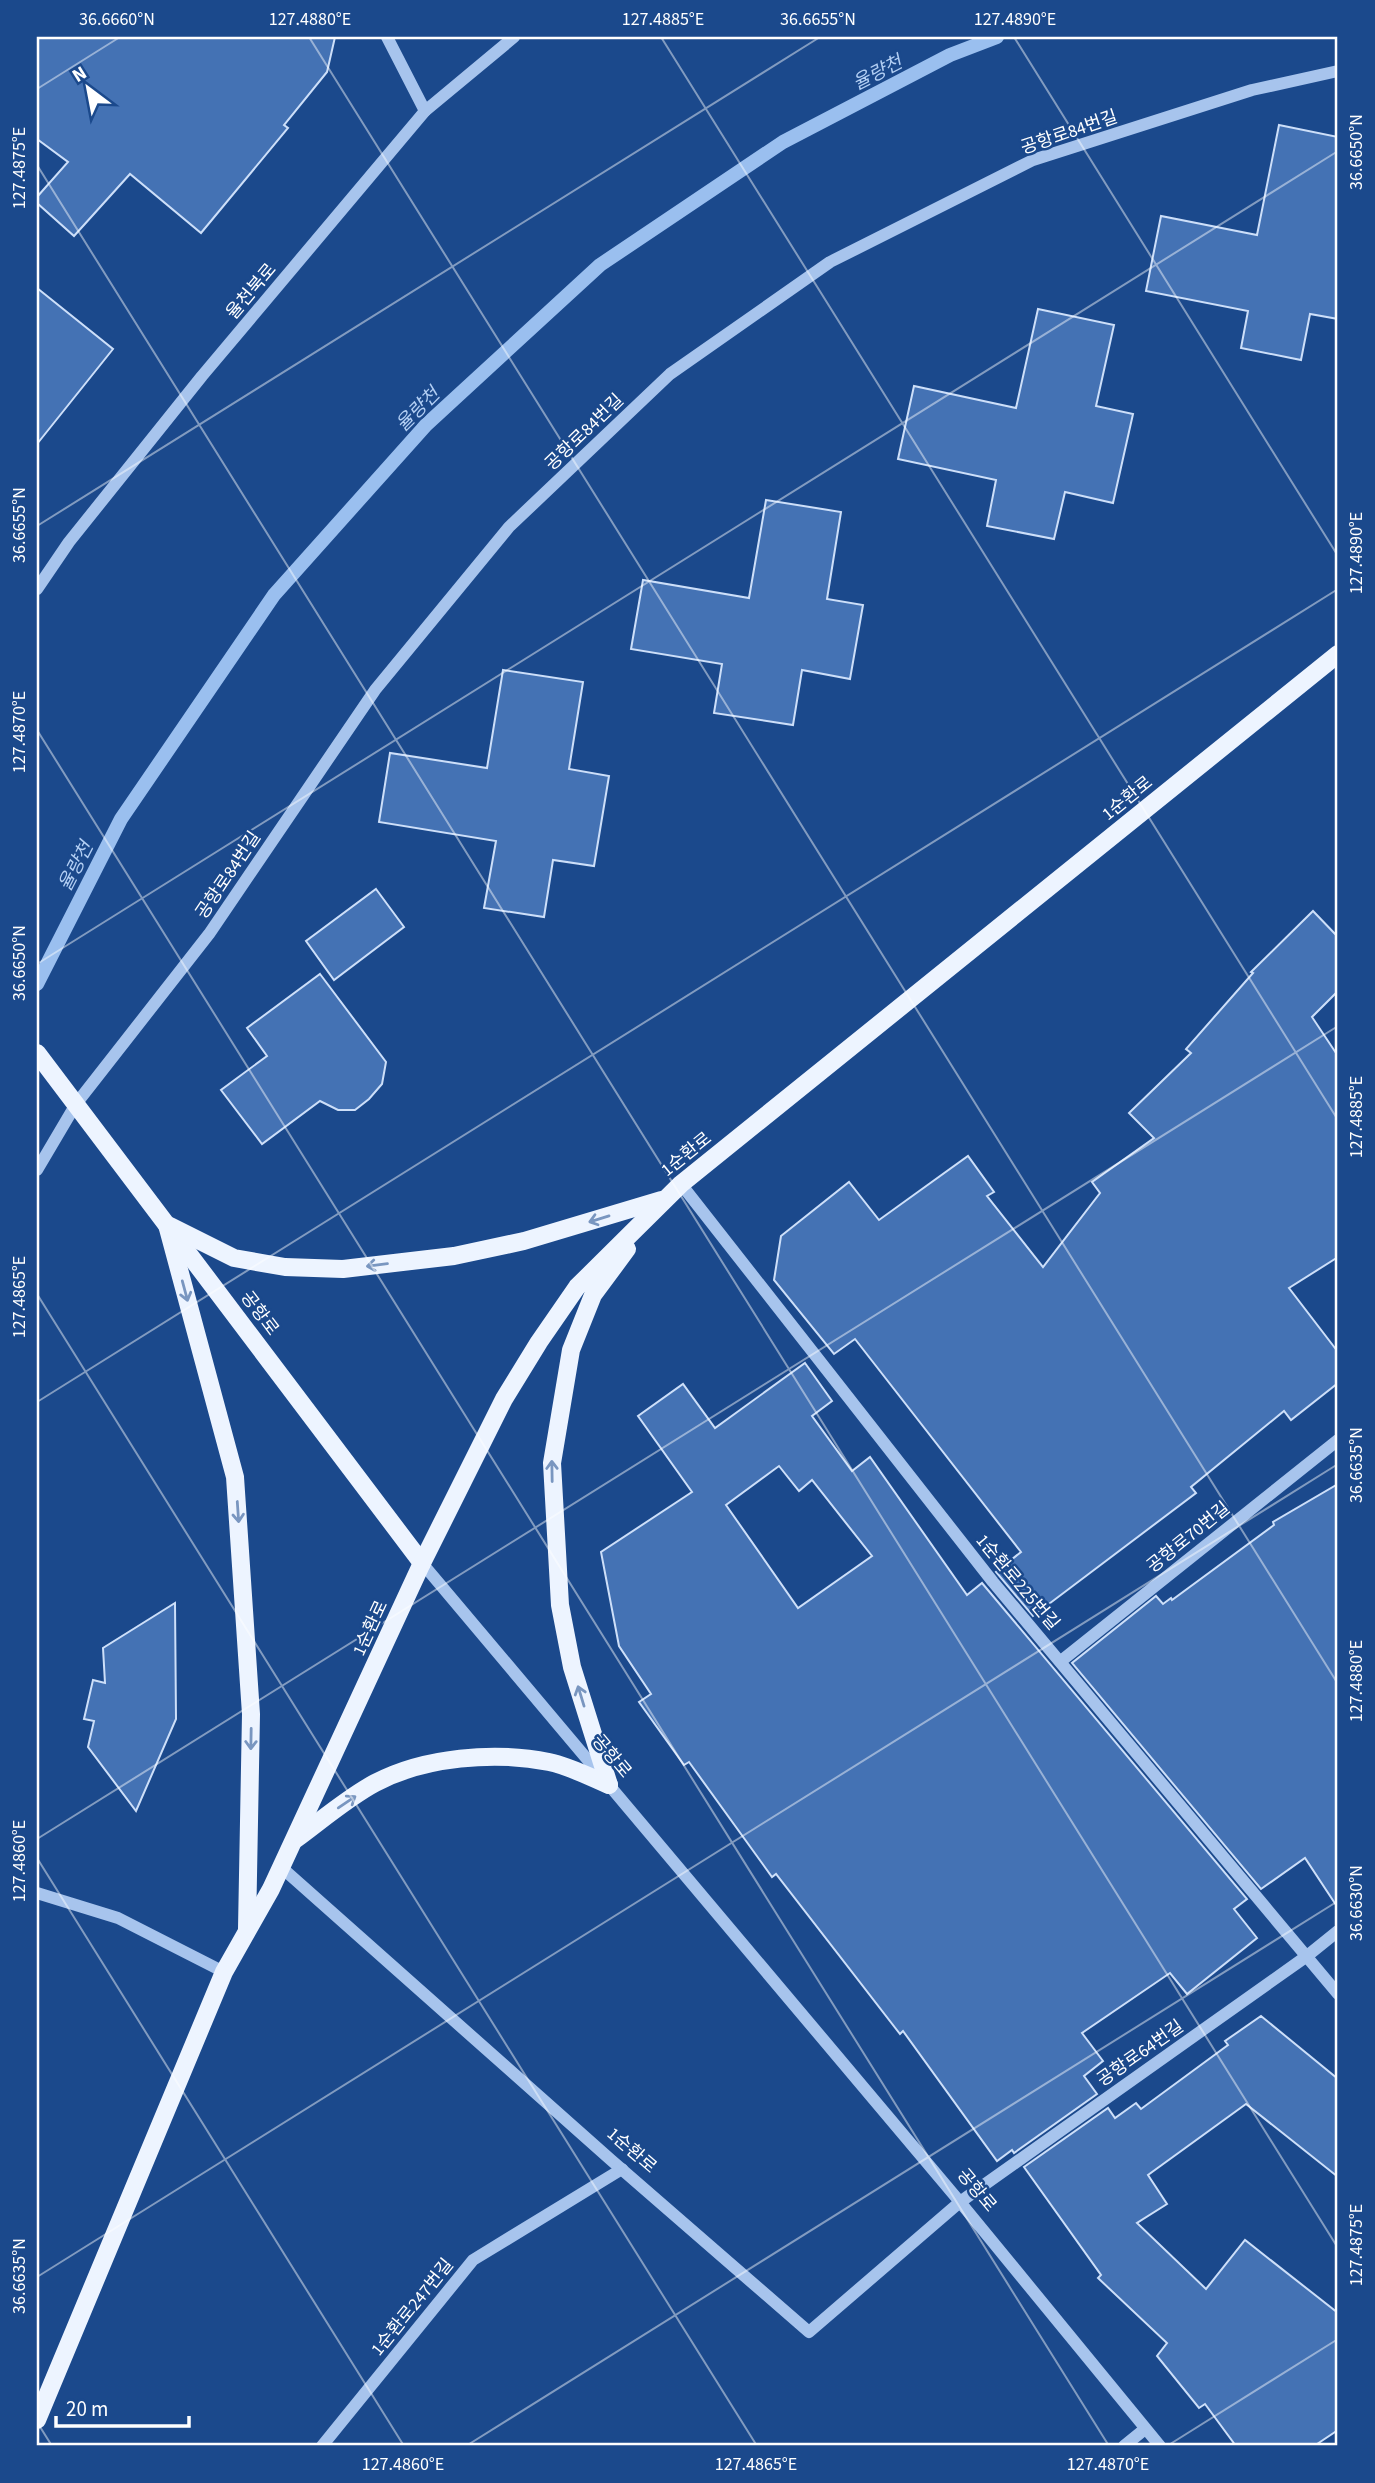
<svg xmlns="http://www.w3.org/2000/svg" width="1375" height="2483" font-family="'Source Sans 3','Noto Sans KR',sans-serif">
  <rect width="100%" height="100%" fill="#1b498c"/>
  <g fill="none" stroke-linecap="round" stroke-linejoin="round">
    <path stroke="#9abfef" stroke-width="14" d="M37,984l84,-165 153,-224 152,-170 174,-160 183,-123 167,-87 47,-18"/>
  </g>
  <g fill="#4472b4" stroke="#cddff9" stroke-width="2" fill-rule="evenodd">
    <path d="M37,37h298l-8,35 -43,53 4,3 -87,105 -71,-59 -56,62 -37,-33v-6l31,-35 -31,-23z"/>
    <path d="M1279,125l59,12v182l-28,-5 -9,46 -60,-12 7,-37 -102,-20 15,-75 96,19z"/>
    <path d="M37,288l76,61 -76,95z"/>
    <path d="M1038,309l76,16 -18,81 37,8 -20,89 -48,-11 -11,47 -67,-13 9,-46 -98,-21 16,-73 102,22z"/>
    <path d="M766,500l75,12 -14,87 36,6 -13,74 -48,-9 -9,55 -79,-12 8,-49 -91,-15 12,-69 106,18z"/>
    <path d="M503,670l80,12 -14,87 40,7 -15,90 -41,-6 -9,57 -60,-9 12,-67 -117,-19 11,-69 97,15z"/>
    <path d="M376,889l28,38 -70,53 -28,-39z"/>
    <path d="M1313,911l25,26v54l-26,26 26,39v201l-49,31 49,64v31l-47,37 -7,-9 -93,76 5,6 -163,123 -37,-44 25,-20 -166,-213 -21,15 -60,-74 7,-44 68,-54 30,38 89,-64 26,36 -7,4 56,71 57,-74 -8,-11 62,-44 -25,-25 62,-60 -5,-4 67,-76 -2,-1z"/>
    <path d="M320,974l66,88 -4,22 -13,15 -14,11h-17l-18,-9 -58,43 -41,-54 46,-34 -20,-28z"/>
    <path d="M805,1363l27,38 -20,15 40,55 18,-14 97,138 15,-12 265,316 -13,10 23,29 -70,56 -17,-21 -88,60 21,28 -19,15 13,18 -83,59 -2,-3 -15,11 -94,-130 -3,3 -124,-160 -4,3 -83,-115 -5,3 -45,-63 12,-8 -32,-48 -18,-94 91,-60 -54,-76 45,-32 32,44zM779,1466l20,25 13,-11 60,76 -74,52 -72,-103z"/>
    <path d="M1338,1484v424l-33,-50 -44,31 -189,-226 84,-67 7,8 8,-6 1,2 102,-75 -1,-3z"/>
    <path d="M175,1603l1,116 -40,92 -48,-64 6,-26 -10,-2 9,-39 12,3 -2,-35z"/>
    <path d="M1261,2016l77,63v98l-92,-73 -98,71 19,29 -30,19 69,66 39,-49 93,73v117l-24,16h-78l-31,-42 -6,4 -42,-52 10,-13 -69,-65 3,-3 -77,-108 84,-59 7,10 21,-15 5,6 87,-64 -3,-4z"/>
  </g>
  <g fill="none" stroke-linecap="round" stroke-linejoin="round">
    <g stroke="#a7c4ed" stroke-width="12">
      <path d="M387,37l38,74"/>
      <path d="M37,589l32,-47 133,-166 223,-265 89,-74"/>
      <path d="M37,1170l39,-66 133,-170 166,-244 134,-163 161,-153 160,-112 203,-102 219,-70 86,-19"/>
      <path d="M681,1184l312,398 345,412"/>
      <path d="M422,1563l538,639 200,244"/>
      <path d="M1061,1661l277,-221"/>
      <path d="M281,1867l330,293 198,172 151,-130 347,-246 31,-25"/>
      <path d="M37,1893l81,25 106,54"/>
      <path d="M322,2446l151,-186 149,-91"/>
      <path d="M1124,2446l21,-17"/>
    </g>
    <g stroke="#edf4ff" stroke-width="18">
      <path d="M37,1053l385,510"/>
      <path d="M167,1225l68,252 16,237 -4,215"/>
      <path d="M170,1226l64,32 51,9 58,2 111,-13 70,-15 137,-41"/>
      <path d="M609,1785l-37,-118 -12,-62 -8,-142 19,-113 22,-55 34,-46"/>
      <path d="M296,1839c26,-19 51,-41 79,-56 49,-26 120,-32 174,-21 20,4 41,15 60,23"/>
      <path d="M37,2420l187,-448 47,-83 151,-326 82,-164 35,-57 38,-55 104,-103 657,-530"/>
    </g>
  </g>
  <defs><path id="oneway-shaft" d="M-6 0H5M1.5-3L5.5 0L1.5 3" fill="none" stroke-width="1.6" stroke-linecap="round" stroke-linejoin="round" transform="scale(1.75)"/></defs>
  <g stroke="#7996c0">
    <use href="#oneway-shaft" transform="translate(599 1219) rotate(163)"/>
    <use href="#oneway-shaft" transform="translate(377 1265) rotate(173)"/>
    <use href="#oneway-shaft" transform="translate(185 1291) rotate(75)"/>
    <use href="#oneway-shaft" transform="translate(552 1471) rotate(-91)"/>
    <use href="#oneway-shaft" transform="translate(238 1512) rotate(86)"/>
    <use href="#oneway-shaft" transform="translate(581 1696) rotate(-107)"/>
    <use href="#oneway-shaft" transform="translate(251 1739) rotate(91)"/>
    <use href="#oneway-shaft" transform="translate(347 1802) rotate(-34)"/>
  </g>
  <path fill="none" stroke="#fff" stroke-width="2" stroke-opacity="0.45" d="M309,37l1029,1647M661,37l677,1083M1014,37l324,519M37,89l83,-52M37,165l1301,2083M37,526l783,-489M37,730l1072,1716M37,964l1301,-813M37,1294l720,1152M37,1402l1301,-813M37,1839l1301,-813M37,1858l367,588M37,2277l1301,-813M37,2422l15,24M466,2446l872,-545M1167,2446l171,-107"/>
  <g text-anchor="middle" stroke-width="5" stroke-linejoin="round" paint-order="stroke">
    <g font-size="18" fill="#fff" stroke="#1b498c">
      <text transform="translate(1069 132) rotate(-19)" y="6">공항로84번길</text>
      <text transform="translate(251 291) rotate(-50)" y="6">율천북로</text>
      <text transform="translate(584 432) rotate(-44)" y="6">공항로84번길</text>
      <text transform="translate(1127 798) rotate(-39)" y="6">1순환로</text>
      <text transform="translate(228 875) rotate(-56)" y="6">공항로84번길</text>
      <text transform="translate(686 1154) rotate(-39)" y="6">1순환로</text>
      <text transform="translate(260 1313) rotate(53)" y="6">공항로</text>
      <text transform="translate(1188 1537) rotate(-39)" y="6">공항로70번길</text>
      <text transform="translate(1018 1582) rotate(50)" y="6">1순환로225번길</text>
      <text transform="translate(370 1628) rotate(-65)" y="6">1순환로</text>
      <text transform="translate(612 1756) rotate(50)" y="6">공항로</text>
      <text transform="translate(1140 2053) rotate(-35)" y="6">공항로64번길</text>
      <text transform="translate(632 2150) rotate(41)" y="6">1순환로</text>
      <text transform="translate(977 2190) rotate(50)" y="6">공항로</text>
      <text transform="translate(412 2307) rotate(-51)" y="6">1순환로247번길</text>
    </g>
    <g font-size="19" font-style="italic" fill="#b3cff4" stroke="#1b498c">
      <text transform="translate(877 72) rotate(-27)" y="7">율량천</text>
      <text transform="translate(417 409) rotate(-45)" y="7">율량천</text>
      <text transform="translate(75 866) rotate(-63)" y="7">율량천</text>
    </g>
  </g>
  <rect width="1375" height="2483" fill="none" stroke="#1b498c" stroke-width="77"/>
  <g transform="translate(88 88) rotate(328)" stroke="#1b498c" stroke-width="5" paint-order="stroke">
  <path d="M0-5L12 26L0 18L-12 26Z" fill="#ffffff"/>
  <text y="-10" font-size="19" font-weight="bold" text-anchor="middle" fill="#ffffff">N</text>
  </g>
  <path d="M56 2416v10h133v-10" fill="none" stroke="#ffffff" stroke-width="3.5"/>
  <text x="66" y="2416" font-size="21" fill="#ffffff" stroke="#1b498c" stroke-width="5" paint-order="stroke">20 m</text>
  <rect x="38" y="38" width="1298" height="2406" fill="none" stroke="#fff" stroke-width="2.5"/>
  <g font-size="18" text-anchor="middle" fill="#fff">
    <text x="117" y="25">36.6660°N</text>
    <text x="310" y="25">127.4880°E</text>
    <text x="663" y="25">127.4885°E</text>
    <text x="818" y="25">36.6655°N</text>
    <text x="1015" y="25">127.4890°E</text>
    <text transform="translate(1356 152) rotate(-90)" y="6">36.6650°N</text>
    <text transform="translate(19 168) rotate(-90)" y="6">127.4875°E</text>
    <text transform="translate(19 525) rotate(-90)" y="6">36.6655°N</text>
    <text transform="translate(1356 553) rotate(-90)" y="6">127.4890°E</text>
    <text transform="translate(19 732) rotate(-90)" y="6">127.4870°E</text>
    <text transform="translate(19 963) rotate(-90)" y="6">36.6650°N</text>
    <text transform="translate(1356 1117) rotate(-90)" y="6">127.4885°E</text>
    <text transform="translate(19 1297) rotate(-90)" y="6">127.4865°E</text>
    <text transform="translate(1356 1465) rotate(-90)" y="6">36.6635°N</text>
    <text transform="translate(1356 1681) rotate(-90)" y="6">127.4880°E</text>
    <text transform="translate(19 1861) rotate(-90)" y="6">127.4860°E</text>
    <text transform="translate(1356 1903) rotate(-90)" y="6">36.6630°N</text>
    <text transform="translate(1356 2245) rotate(-90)" y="6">127.4875°E</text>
    <text transform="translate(19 2276) rotate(-90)" y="6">36.6635°N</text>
    <text x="403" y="2470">127.4860°E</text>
    <text x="756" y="2470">127.4865°E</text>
    <text x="1108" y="2470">127.4870°E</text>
  </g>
</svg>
